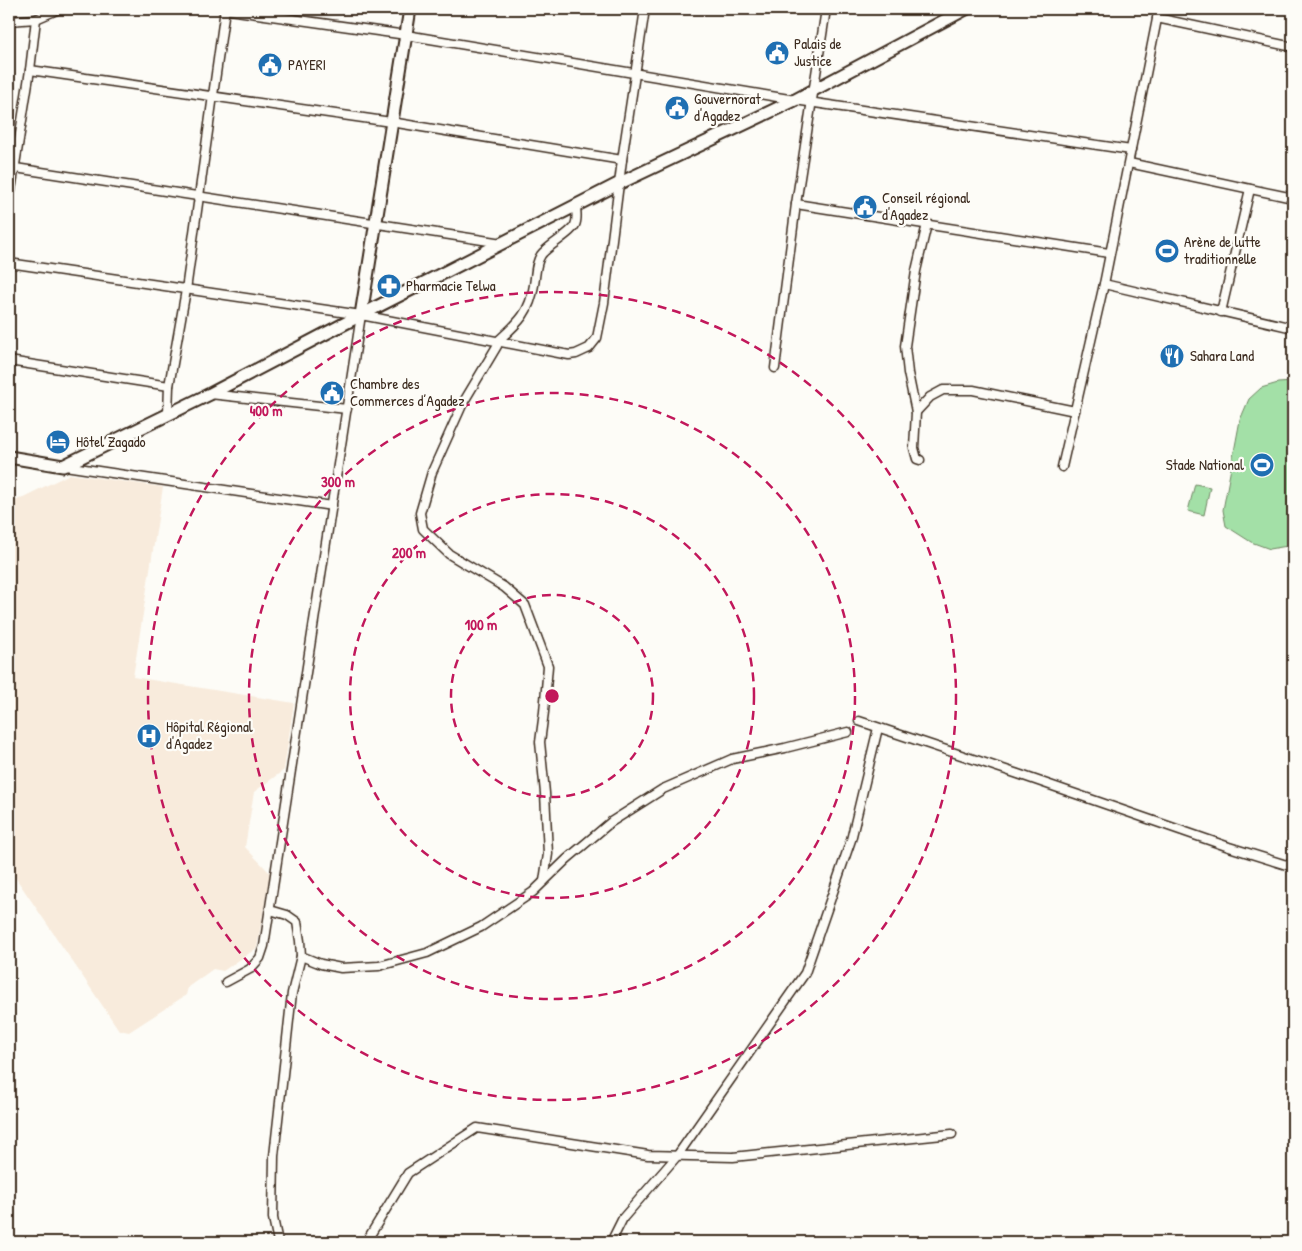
<svg xmlns="http://www.w3.org/2000/svg" width="1302" height="1251" font-family="'Patrick Hand',sans-serif">
  <rect width="100%" height="100%" fill="#fdfcf7"/>
  <filter id="ink" filterUnits="userSpaceOnUse"><feTurbulence type="fractalNoise" baseFrequency=".02" numOctaves="2"/><feDisplacementMap in="SourceGraphic" scale="10" xChannelSelector="R" yChannelSelector="G"/><feConvolveMatrix kernelMatrix="1 2 1 2 8 2 1 2 1" color-interpolation-filters="sRGB"/></filter>
  <g filter="url(#ink)">
    <path fill="#f8ebdc" d="M70,474l93,13 -30,190 161,26 -10,67 -30,22 -9,55 25,26 -13,75 -34,23 -10,-2 -25,18 -2,8 -57,37 -10,-2 -110,-162v-364z"/>
    <g fill="#a3e0a7" stroke="#6f8562">
      <path d="M1293,382v163l-23,4 -19,-7 -25,-16 -3,-16 17,-90 9,-21 12,-11 17,-5z"/>
      <path d="M1195,484l15,3 -6,28 -16,-4z"/>
    </g>
    <g fill="none" stroke-linecap="round" stroke-linejoin="round">
      <defs>
        <g id="street">
          <path d="M222,9l184,26 389,65 336,50"/>
          <path d="M1157,18l136,29"/>
          <path d="M9,21l27,-2 23,-10"/>
          <path d="M30,70l361,52 231,38"/>
          <path d="M1129,163l164,35"/>
          <path d="M9,167l493,76"/>
          <path d="M9,203l21,-133 6,-51"/>
          <path d="M796,204l313,49"/>
          <path d="M9,263l352,52 208,40 7,-1 13,-6 8,-10 7,-35 18,-143 23,-151"/>
          <path d="M1104,284l189,44"/>
          <path d="M1221,312l29,-123"/>
          <path d="M9,361l160,25"/>
          <path d="M775,368l21,-164 30,-195"/>
          <path d="M210,394l137,15"/>
          <path d="M916,412l14,-15 13,-7h30l102,21"/>
          <path d="M168,414l1,-28 17,-96 39,-281"/>
          <path d="M920,460l-3,-1 -3,-11 2,-36 -8,-39 -3,-27 11,-75 11,-47"/>
          <path d="M65,466l267,40"/>
          <path d="M1062,467l42,-183 55,-275"/>
          <path d="M859,721l159,53 211,73 64,20"/>
          <path d="M544,881l4,-27 -3,-61 -5,-51 4,-30 4,-46 -23,-61 -21,-18 -55,-33 -26,-25 -3,-16 12,-41 31,-69 34,-57 1,-5c20,-18 32,-28 36,-56 2,-11 1,-21 7,-30 7,-10 30,-21 34,-30 3,-6 1,-13 1,-19"/>
          <path d="M270,910l17,5 10,7 3,19 1,15 20,8 20,4 38,-2 48,-13 54,-26 52,-35 34,-33 44,-37 52,-33 69,-30 53,-11 63,-16"/>
          <path d="M226,982l24,-13 10,-11 4,-12 97,-631"/>
          <path d="M278,1242l-5,-24 1,-62 18,-163 9,-37"/>
          <path d="M368,1242l1,-5 39,-64 69,-45 171,27 85,2 219,-23"/>
          <path d="M611,1242l12,-24 54,-62 128,-183 46,-133 27,-112"/>
        </g>
        <g id="secondary">
          <path d="M361,315l49,-306"/>
          <path d="M9,457l54,9 147,-72 151,-79 259,-132 175,-83 171,-91"/>
        </g>
      </defs>
      <use href="#street" stroke="#3b2a1e" stroke-width="11"/>
      <use href="#secondary" stroke="#3b2a1e" stroke-width="15"/>
      <use href="#street" stroke="#fdfcf7" stroke-width="8"/>
      <use href="#secondary" stroke="#fdfcf7" stroke-width="11"/>
    </g>
  </g>
  <g fill="none" stroke="#c2185b" stroke-width="2.5" stroke-dasharray="9 6">
    <circle cx="552" cy="696" r="101"/>
    <circle cx="552" cy="696" r="202"/>
    <circle cx="552" cy="696" r="303"/>
    <circle cx="552" cy="696" r="404"/>
  </g>
  <defs>
    <symbol id="civic-disc" viewBox="-11 -11 22 22"><circle r="9.5" fill="#1f6fb2" stroke="#fdfcf7"/><path d="M-.6-6.5H3V-4.5H.6V-3L4-1V1h2V6H-6V1h2V-1L-.6-3ZM-1.2 2.5V6h2.4V2.5Z" fill="#fff"/></symbol>
    <symbol id="stadium-disc" viewBox="-11 -11 22 22"><circle r="9.5" fill="#1f6fb2" stroke="#fdfcf7"/><path d="M0-5a6.5 5 0 1 0 0 10a6.5 5 0 1 0 0-10ZM-3.5-1.8h7v3.6h-7Z" fill="#fff"/></symbol>
    <symbol id="pharmacy-disc" viewBox="-11 -11 22 22"><circle r="9.5" fill="#1f6fb2" stroke="#fdfcf7"/><path d="M-2-6h4v4h4v4h-4v4h-4v-4h-4v-4h4Z" fill="#fff"/></symbol>
    <symbol id="restaurant-disc" viewBox="-11 -11 22 22"><circle r="9.5" fill="#1f6fb2" stroke="#fdfcf7"/><path d="M-5-6h1v4h1v-4h1v4h1v-4h1v5L-1.5 .5V6h-2V.5L-5-1ZM5-6V6H3V1.5H1.5Q1.5-4 5-6Z" fill="#fff"/></symbol>
    <symbol id="hotel-disc" viewBox="-11 -11 22 22"><circle r="9.5" fill="#1f6fb2" stroke="#fdfcf7"/><path d="M-6-4.5h1.5V1H6V5H4.5V3h-9V5H-6ZM-4 0a1.8 1.8 0 1 1 3.6 0ZM.5 0V-2.5h3Q6-2.5 6 0Z" fill="#fff"/></symbol>
    <symbol id="hospital-disc" viewBox="-11 -11 22 22"><circle r="9.5" fill="#1f6fb2" stroke="#fdfcf7"/><path d="M-5-5h3v3.5h4V-5h3V5h-3V1.5h-4V5h-3Z" fill="#fff"/></symbol>
  </defs>
  <g fill-rule="evenodd">
    <use href="#civic-disc" x="763" y="39" width="28" height="28"/>
    <use href="#civic-disc" x="256" y="51" width="28" height="28"/>
    <use href="#civic-disc" x="663" y="94" width="28" height="28"/>
    <use href="#civic-disc" x="851" y="193" width="28" height="28"/>
    <use href="#stadium-disc" x="1153" y="237" width="28" height="28"/>
    <use href="#pharmacy-disc" x="375" y="272" width="28" height="28"/>
    <use href="#restaurant-disc" x="1158" y="342" width="28" height="28"/>
    <use href="#civic-disc" x="318" y="379" width="28" height="28"/>
    <use href="#hotel-disc" x="44" y="428" width="28" height="28"/>
    <use href="#stadium-disc" x="1248" y="451" width="28" height="28"/>
    <use href="#hospital-disc" x="135" y="722" width="28" height="28"/>
  </g>
  <g text-anchor="middle" stroke-width="4.5" stroke-linejoin="round" paint-order="stroke">
    <g font-size="15" fill="#3b2a1e" stroke="#fdfcf7" text-anchor="start">
      <text x="794" y="49">Palais de<tspan x="794" dy="17">Justice</tspan></text>
      <text x="288" y="70">PAYERI</text>
      <text x="694" y="104">Gouvernorat<tspan x="694" dy="17">d'Agadez</tspan></text>
      <text x="882" y="203">Conseil régional<tspan x="882" dy="17">d'Agadez</tspan></text>
      <text x="1184" y="247">Arène de lutte<tspan x="1184" dy="17">traditionnelle</tspan></text>
      <text x="406" y="291">Pharmacie Telwa</text>
      <text x="1190" y="361">Sahara Land</text>
      <text x="350" y="389">Chambre des<tspan x="350" dy="17">Commerces d’Agadez</tspan></text>
      <text x="76" y="447">Hôtel Zagado</text>
      <text x="1244" y="470" text-anchor="end">Stade National</text>
      <text x="166" y="732">Hôpital Régional<tspan x="166" dy="17">d'Agadez</tspan></text>
    </g>
  </g>
  <circle cx="552" cy="696" r="8" fill="#c2185b" stroke="#fdfcf7" stroke-width="2.5"/>
  <g font-size="15" text-anchor="middle" font-weight="bold" fill="#c2185b" stroke="#fdfcf7" stroke-width="4.5" stroke-linejoin="round" paint-order="stroke">
    <text x="266" y="416">400 m</text>
    <text x="338" y="487">300 m</text>
    <text x="409" y="558">200 m</text>
    <text x="481" y="630">100 m</text>
  </g>
  <rect width="1302" height="1251" fill="none" stroke="#fdfcf7" stroke-width="30"/>
  <rect x="15" y="15" width="1272" height="1221" fill="none" stroke="#3b2a1e" stroke-width="2" filter="url(#ink)"/>
</svg>
